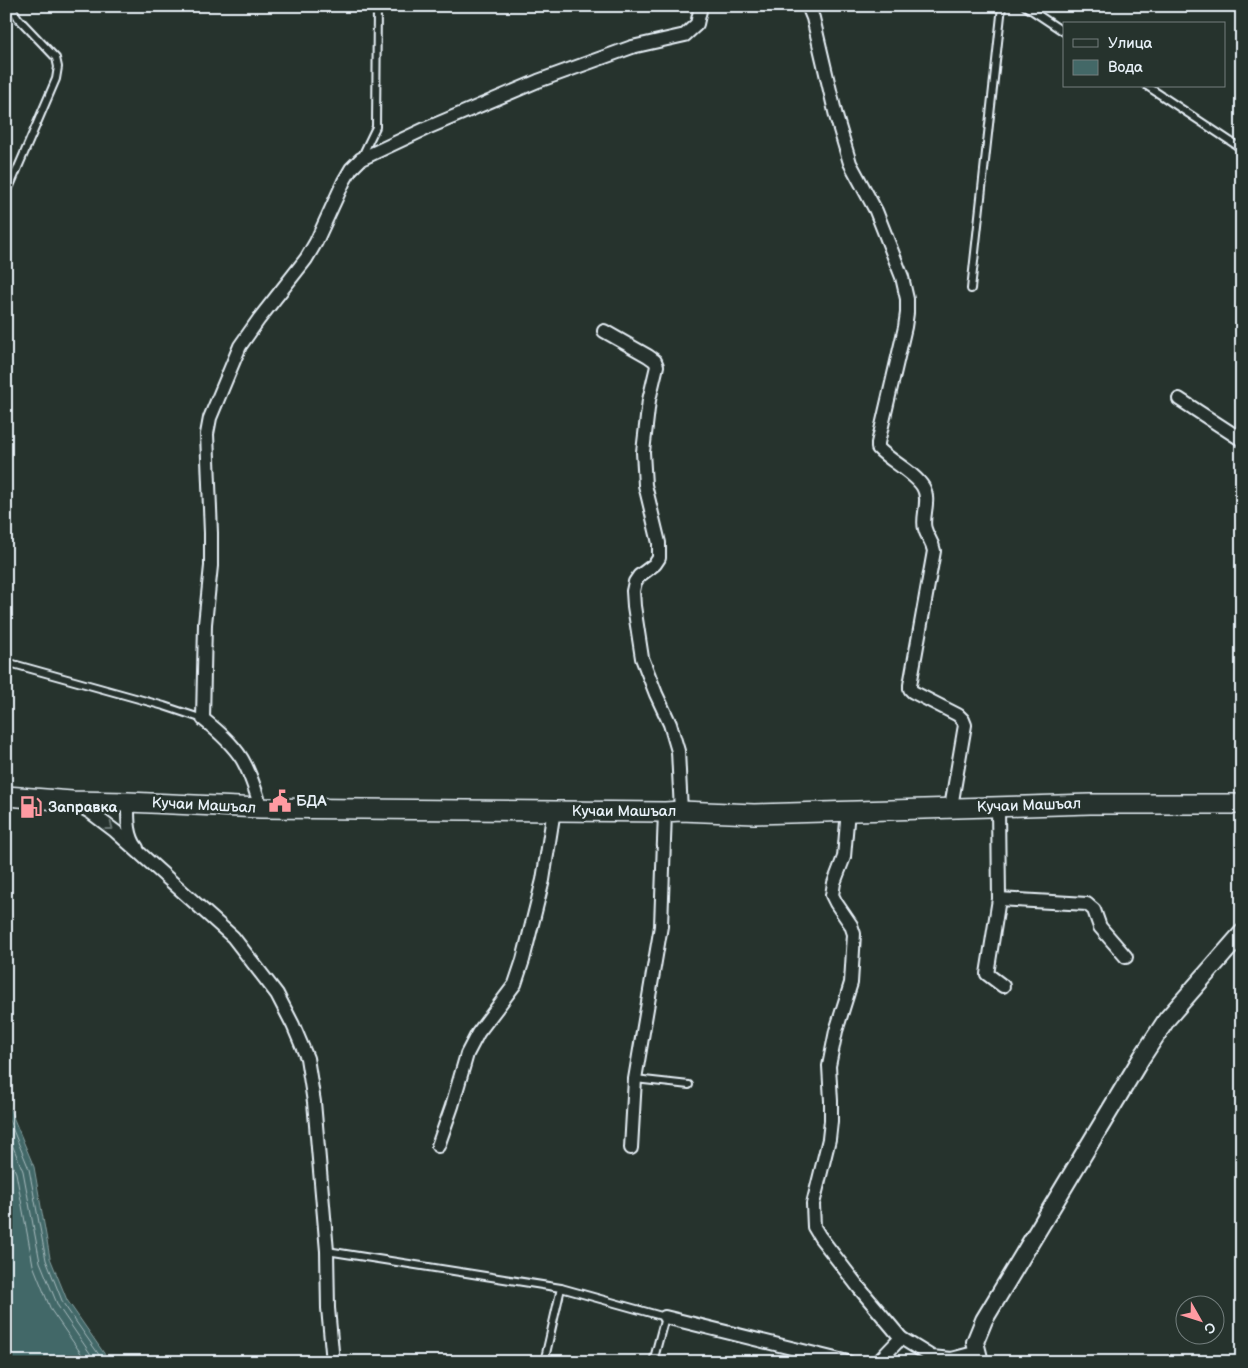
<svg xmlns="http://www.w3.org/2000/svg" width="1248" height="1368" font-family="'Balsamiq Sans',sans-serif">
  <rect width="100%" height="100%" fill="#26332d"/>
  <filter id="ink" filterUnits="userSpaceOnUse"><feTurbulence type="fractalNoise" baseFrequency=".02" numOctaves="2"/><feDisplacementMap in="SourceGraphic" scale="10" xChannelSelector="R" yChannelSelector="G"/><feConvolveMatrix kernelMatrix="1 2 1 2 8 2 1 2 1" color-interpolation-filters="sRGB"/></filter>
  <g filter="url(#ink)">
    <path fill="#436867" stroke="#859fa1" d="M6,1100l28,67 16,91 17,42 43,62h-104z"/>
    <g fill="none" stroke-linecap="round" stroke-linejoin="round">
      <g stroke="#a6babe" stroke-width="1">
        <path d="M6,1113l23,56 17,91 17,43 41,59"/>
        <path d="M6,1130l17,41 17,91 18,44 38,56"/>
        <path d="M6,1149l10,24 17,92 18,45 36,52"/>
      </g>
      <defs>
        <g id="service">
          <path d="M1025,6l39,26"/>
          <path d="M1147,86l95,63"/>
          <path d="M361,158l15,-31 1,-121"/>
          <path d="M10,186l46,-107 2,-12 -2,-9 -38,-40 -7,-12"/>
          <path d="M971,289l31,-283"/>
          <path d="M6,662l158,44 39,13"/>
          <path d="M635,1079l54,6"/>
          <path d="M327,1251l234,37 104,29 -12,45"/>
          <path d="M545,1358l16,-70"/>
        </g>
        <g id="minor">
          <path d="M808,6l5,12 23,98 14,47 26,48 26,66 5,22v14l-2,14 -27,116v5c12,13 37,25 45,39 8,13 -2,31 2,42 2,8 7,11 9,22l-24,134v4l3,3 45,23 5,5 2,5 -14,82"/>
          <path d="M604,331l44,25 7,5 2,5 -8,34 -6,52 2,33 14,58v15l-4,6 -16,12 -4,6 -2,9 1,15 8,52 14,36 14,30 8,27 3,60"/>
          <path d="M1179,399l63,41"/>
          <path d="M73,802l17,10 25,19 118,106 44,57 16,31 14,33 7,44 13,149 1,57 5,54"/>
          <path d="M128,802c0,16 -1,33 9,46"/>
          <path d="M998,806l1,93 -12,75 16,12"/>
          <path d="M261,808c-5,-16 -10,-34 -19,-49 -10,-16 -24,-28 -39,-40l2,-95 6,-58v-33l-4,-99 3,-16 30,-72 19,-27 47,-60 10,-17 28,-61 7,-12 10,-10 66,-31 111,-47 94,-34 53,-12 12,-11 4,-18"/>
          <path d="M848,810l-4,47 -10,26 -2,12 4,8 15,22 3,9 -3,49 -15,48 -7,35 2,35v20l-2,18 -16,65 1,23 6,10 40,52 41,49"/>
          <path d="M999,899l88,5 7,6 6,17 26,30"/>
          <path d="M438,1146l14,-40 15,-52 11,-21 37,-49 8,-24 20,-80 11,-70"/>
          <path d="M631,1148l4,-69 26,-153 4,-114"/>
          <path d="M665,1317l183,45"/>
          <path d="M878,1362l23,-24 31,19 19,2 27,-7"/>
        </g>
        <path id="tertiary" d="M980,1362l-5,-20 9,-22 158,-263 25,-38 75,-86"/>
        <path id="secondary" d="M6,796l66,5 56,1 133,6 404,4 16,-1 73,3 336,-10h152"/>
      </defs>
      <use href="#service" stroke="#e8f1f8" stroke-width="10"/>
      <use href="#minor" stroke="#e8f1f8" stroke-width="16"/>
      <use href="#tertiary" stroke="#e8f1f8" stroke-width="20"/>
      <use href="#secondary" stroke="#e8f1f8" stroke-width="22"/>
      <use href="#service" stroke="#26332d" stroke-width="6"/>
      <use href="#minor" stroke="#26332d" stroke-width="12"/>
      <use href="#tertiary" stroke="#26332d" stroke-width="16"/>
      <use href="#secondary" stroke="#26332d" stroke-width="19"/>
    </g>
    <defs><path id="oneway-chevron" d="M-2-3.5L2.5 0L-2 3.5" fill="none" stroke-width="1.6" stroke-linecap="round" stroke-linejoin="round" transform="scale(1.25)"/></defs>
    <use stroke="#6a7674" href="#oneway-chevron" transform="translate(110 827) rotate(37)"/>
  </g>
  <defs>
    <symbol id="civic-bare" viewBox="-9 -9 18 18"><path d="M-.6-6.5H3V-4.5H.6V-3L4-1V1h2V6H-6V1h2V-1L-.6-3ZM-1.2 2.5V6h2.4V2.5Z" fill="#ff9aa2" stroke="#26332d" stroke-width="2.5" paint-order="stroke"/></symbol>
    <symbol id="fuel-bare" viewBox="-9 -9 18 18"><path d="M-5.5-6h7V0h2V4h1.3V-2.5L3-4.5l.8-.8L6-3V5H2.5V1h-1V6h-7ZM-4.2-4.7v3.2H.2V-4.7Z" fill="#ff9aa2" stroke="#26332d" stroke-width="2.5" paint-order="stroke"/></symbol>
  </defs>
  <g fill-rule="evenodd">
    <use href="#civic-bare" x="264" y="785" width="32" height="32"/>
    <use href="#fuel-bare" x="15" y="791" width="32" height="32"/>
  </g>
  <g text-anchor="middle" stroke-width="5" stroke-linejoin="round" paint-order="stroke">
    <g font-size="15" font-weight="bold" fill="#e8f1f8" stroke="#26332d" text-anchor="start">
      <text x="296" y="806">БДА</text>
      <text x="48" y="812">Заправка</text>
    </g>
    <g font-size="15" fill="#e8f1f8" stroke="#26332d">
      <text transform="translate(204 805) rotate(3)" y="5">Кучаи Машъал</text>
      <text transform="translate(1029 805) rotate(-2)" y="5">Кучаи Машъал</text>
      <text x="624" y="816">Кучаи Машъал</text>
    </g>
  </g>
  <rect width="1248" height="1368" fill="none" stroke="#26332d" stroke-width="25"/>
  <rect x="12" y="12" width="1223" height="1343" fill="none" stroke="#e8f1f8" stroke-width="2" filter="url(#ink)"/>
  <rect x="1063" y="22" width="162" height="65" fill="#26332d" stroke="#747f7e"/>
  <rect x="1073" y="39" width="25" height="8" fill="#26332d" stroke="#747f7e"/>
  <text x="1108" y="48" font-size="15" fill="#e8f1f8">Улица</text>
  <rect x="1073" y="60" width="25" height="15" fill="#436867" stroke="#747f7e"/>
  <text x="1108" y="72" font-size="15" fill="#e8f1f8">Вода</text>
  <g transform="translate(1200 1320) rotate(129)"><circle r="24" fill="#26332d" stroke="#747f7e"/>
  <path d="M0-4L9 19L0 12L-9 19Z" fill="#ff9aa2"/>
  <text y="-8" font-size="14" font-weight="bold" text-anchor="middle" fill="#e8f1f8">С</text>
  </g>
</svg>
